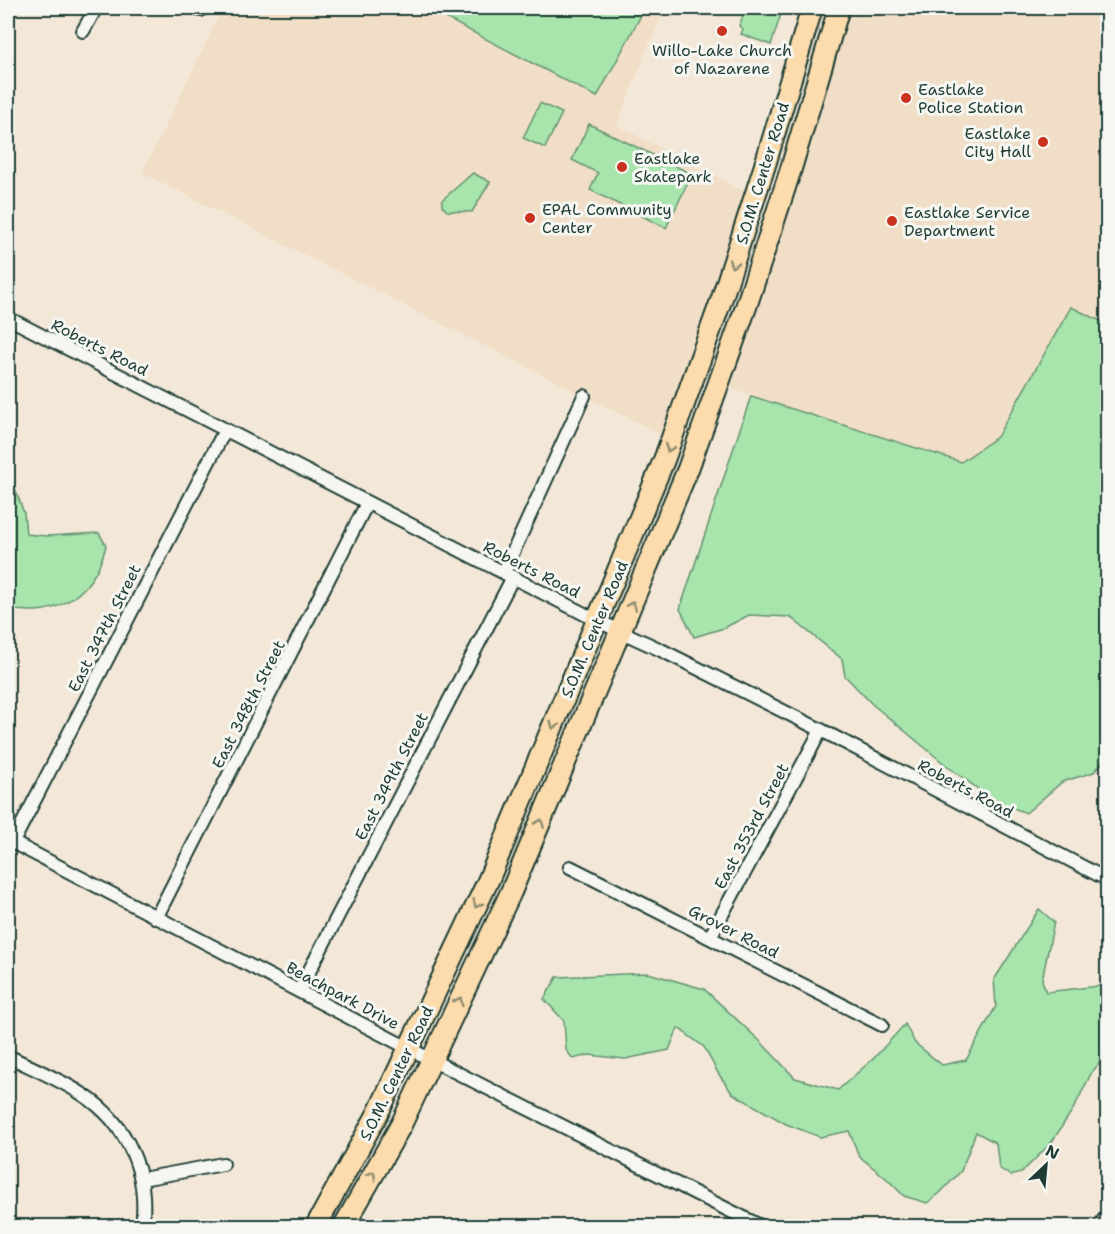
<svg xmlns="http://www.w3.org/2000/svg" width="1115" height="1234" font-family="'Shantell Sans',sans-serif">
  <rect width="100%" height="100%" fill="#f3e8d8"/>
  <filter id="ink" filterUnits="userSpaceOnUse"><feTurbulence type="fractalNoise" baseFrequency=".0167" numOctaves="2"/><feDisplacementMap in="SourceGraphic" scale="12" xChannelSelector="R" yChannelSelector="G"/><feConvolveMatrix kernelMatrix="1 2 1 2 8 2 1 2 1" color-interpolation-filters="sRGB"/></filter>
  <g filter="url(#ink)">
    <g fill="#f1dec6">
      <path d="M223,8h441l-47,117 130,68 -85,242 -520,-262z"/>
      <path d="M844,8h263v316l-36,-17 -74,131 -36,24 -232,-74z"/>
    </g>
    <g fill="#a7e5ad" stroke="#639170" stroke-width="1.5">
      <path d="M439,8h206l-48,89 -161,-84z"/>
      <path d="M746,8h37l-12,37 -30,-11 2,-5 -4,-3z"/>
      <path d="M540,103l22,10 -17,35 -22,-10z"/>
      <path d="M589,124l103,50 -26,54 -76,-38 8,-17 -26,-13z"/>
      <path d="M473,173l17,9 -18,30 -25,-1 -5,-5v-6z"/>
      <path d="M1071,307l36,17v433l-13,15 -32,10 -36,31 -33,-13 -46,-34 -75,-62 -27,-28 -3,-17 -52,-42 -41,-2 -25,13 -30,9 -14,-28 71,-213 210,66 36,-25z"/>
      <path d="M8,470l16,43 2,21 20,2 53,-3 7,12c-8,35 -32,63 -70,66 -9,0 -19,-1 -28,-1z"/>
      <path d="M1039,909l15,13 -12,58 4,12 61,-7v70l-15,17 -17,34 -23,36 -30,30 -11,4 -12,-8 -3,-25 -20,-11 -15,39 -21,22 -13,10 -23,-7 -17,-17 -28,-23 -10,-25 -29,6 -34,-13 -54,-31 -14,-20 -14,-26 -26,-19 -9,22 -44,9 -36,-4 -16,4 -7,-9 -2,-29 -20,-22 13,-22 91,-4 56,16 57,53 34,36 43,12 36,-32 31,-34 10,19 27,22 24,-5 30,-54 -2,-26z"/>
    </g>
    <g fill="none" stroke-linecap="round" stroke-linejoin="round">
      <defs>
        <g id="street">
          <path d="M196,8l5,2"/>
          <path d="M83,31l13,-23"/>
          <path d="M8,318l590,303 63,29 160,80 287,150"/>
          <path d="M504,572l80,-176"/>
          <path d="M8,840l400,208 352,178"/>
          <path d="M13,842l212,-412"/>
          <path d="M570,867l312,158"/>
          <path d="M156,918l211,-415"/>
          <path d="M710,937l111,-207"/>
          <path d="M299,991l214,-414"/>
          <path d="M8,1056c24,12 51,23 74,38 46,29 67,80 60,132"/>
          <path d="M142,1179l81,-15"/>
          <path d="M1100,1226l8,-13"/>
        </g>
        <g id="primary">
          <path d="M316,1226l62,-113 110,-232 176,-421 58,-162 43,-133 47,-157"/>
          <path d="M344,1226l57,-101 110,-233 177,-423 58,-162 44,-135 49,-164"/>
        </g>
      </defs>
      <use href="#street" stroke="#1f3d34" stroke-width="16"/>
      <use href="#primary" stroke="#1f3d34" stroke-width="24"/>
      <use href="#street" stroke="#f6f6f2" stroke-width="12"/>
      <use href="#primary" stroke="#fcdcac" stroke-width="20"/>
    </g>
    <defs><path id="oneway-chevron" d="M-2-3.5L2.5 0L-2 3.5" fill="none" stroke-width="1.6" stroke-linecap="round" stroke-linejoin="round" transform="scale(1.5)"/></defs>
    <g stroke="#8e8c70">
      <use href="#oneway-chevron" transform="translate(733 264) rotate(108)"/>
      <use href="#oneway-chevron" transform="translate(669 448) rotate(110)"/>
      <use href="#oneway-chevron" transform="translate(632 605) rotate(-68)"/>
      <use href="#oneway-chevron" transform="translate(554 725) rotate(113)"/>
      <use href="#oneway-chevron" transform="translate(540 823) rotate(-67)"/>
      <use href="#oneway-chevron" transform="translate(477 904) rotate(116)"/>
      <use href="#oneway-chevron" transform="translate(459 1001) rotate(-64)"/>
      <use href="#oneway-chevron" transform="translate(372 1175) rotate(-60)"/>
    </g>
  </g>
  <g fill="#c8321e" stroke="#f6f6f2" stroke-width="2">
    <circle cx="722" cy="31" r="6"/>
    <circle cx="906" cy="98" r="6"/>
    <circle cx="1043" cy="142" r="6"/>
    <circle cx="622" cy="167" r="6"/>
    <circle cx="530" cy="218" r="6"/>
    <circle cx="892" cy="221" r="6"/>
  </g>
  <g text-anchor="middle" stroke-width="6" stroke-linejoin="round" paint-order="stroke">
    <g font-size="16" fill="#1f3d34" stroke="#f6f6f2" text-anchor="start">
      <text x="722" y="56" text-anchor="middle">Willo-Lake Church<tspan x="722" dy="18">of Nazarene</tspan></text>
      <text x="918" y="95">Eastlake<tspan x="918" dy="18">Police Station</tspan></text>
      <text x="1031" y="139" text-anchor="end">Eastlake<tspan x="1031" dy="18">City Hall</tspan></text>
      <text x="634" y="164">Eastlake<tspan x="634" dy="18">Skatepark</tspan></text>
      <text x="542" y="215">EPAL Community<tspan x="542" dy="18">Center</tspan></text>
      <text x="904" y="218">Eastlake Service<tspan x="904" dy="18">Department</tspan></text>
    </g>
    <g font-size="16" fill="#1f3d34" stroke="#f6f6f2">
      <text transform="translate(762 173) rotate(-73)" y="6">S.O.M. Center Road</text>
      <text transform="translate(100 347) rotate(27)" y="6">Roberts Road</text>
      <text transform="translate(532 569) rotate(27)" y="6">Roberts Road</text>
      <text transform="translate(104 628) rotate(-63)" y="6">East 347th Street</text>
      <text transform="translate(594 629) rotate(-67)" y="6">S.O.M. Center Road</text>
      <text transform="translate(248 704) rotate(-63)" y="6">East 348th Street</text>
      <text transform="translate(391 776) rotate(-63)" y="6">East 349th Street</text>
      <text transform="translate(966 788) rotate(28)" y="6">Roberts Road</text>
      <text transform="translate(751 826) rotate(-62)" y="6">East 353rd Street</text>
      <text transform="translate(734 931) rotate(27)" y="6">Grover Road</text>
      <text transform="translate(343 995) rotate(28)" y="6">Beachpark Drive</text>
      <text transform="translate(396 1073) rotate(-64)" y="6">S.O.M. Center Road</text>
    </g>
  </g>
  <rect width="1115" height="1234" fill="none" stroke="#f6f6f2" stroke-width="30"/>
  <rect x="15" y="15" width="1085" height="1204" fill="none" stroke="#1f3d34" stroke-width="2" filter="url(#ink)"/>
  <g transform="translate(1046 1165) rotate(26)" stroke="#f6f6f2" stroke-width="4.5" paint-order="stroke">
  <path d="M0-4.5L10 22L0 15L-10 22Z" fill="#1f3d34"/>
  <text y="-9" font-size="16" font-weight="bold" text-anchor="middle" fill="#1f3d34">N</text>
  </g>
</svg>
